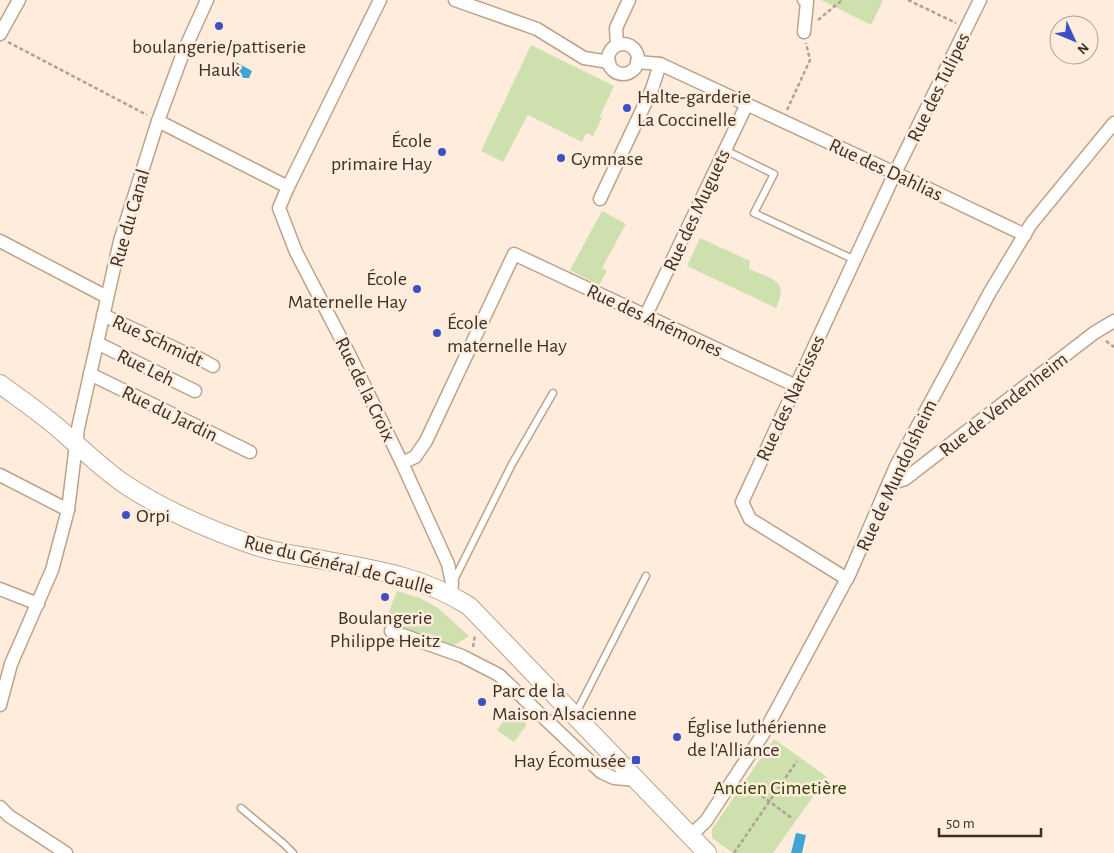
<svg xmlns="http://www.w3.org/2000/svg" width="1114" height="853" font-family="'Alegreya Sans',sans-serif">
  <rect width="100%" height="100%" fill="#feecdd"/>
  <g fill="#cee0ae">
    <path d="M821,0h62l-12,25z"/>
    <path d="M531,45l83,41 -14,30 2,2 -9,18 -7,-3 -4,9 -54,-27 -25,47 -22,-11z"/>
    <path d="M602,211l24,13 -24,44 5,3 -8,14 -29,-15z"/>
    <path d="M700,238l50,23 -1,8c22,10 41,11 27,39l-89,-42z"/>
    <path d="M397,591l23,7 18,10 31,28 -19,12 -66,-23z"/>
    <path d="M511,710l16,9 -2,8 -11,15 -17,-12z"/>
    <path d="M774,739l53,38 -54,76h-40l-21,-15v-9z"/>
  </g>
  <g fill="#41a4d1">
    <path d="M236,62l16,9 -3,7h-5l-11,-7 -1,-4z"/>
    <path d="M796,833l10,2 -4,18h-11z"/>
  </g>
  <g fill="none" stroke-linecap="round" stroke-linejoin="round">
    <defs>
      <g id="lane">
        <path d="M725,150l49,24 -20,39 101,47"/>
        <path d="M453,582l59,-118 41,-71"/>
        <path d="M576,713l70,-137"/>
        <path d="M241,808l43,36 9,9"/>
      </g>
      <g id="street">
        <path d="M380,0l-92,187 -9,21 17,44 53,102 53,109 46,101 4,19 -1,11"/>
        <path d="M455,0l82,29 47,29 25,4"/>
        <path d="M804,32l3,-30 -3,-2"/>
        <path d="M0,34l19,-34"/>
        <circle cx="623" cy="59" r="15"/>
        <path d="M617,45l-1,-17 13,-28"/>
        <path d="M637,62l23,2 252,117 113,54"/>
        <path d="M158,121l130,66"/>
        <path d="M600,199l52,-110 8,-25"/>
        <path d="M0,241l107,56"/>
        <path d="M103,315l80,37 10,3 20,11"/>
        <path d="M646,315l101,-211"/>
        <path d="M97,343l98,48"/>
        <path d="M90,374l160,78"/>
        <path d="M402,463l13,-6 11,-16 88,-187 282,132"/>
        <path d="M0,475l68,35"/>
        <path d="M889,484l16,-5 189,-146 20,-12"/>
        <path d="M847,579l-97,-60 -8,-17 153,-329 85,-173"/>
        <path d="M0,589l38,15"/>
        <path d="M391,631l71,25 37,19 102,97 13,6 23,2"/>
        <path d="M0,705l11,-41 41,-94 16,-60 10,-82 42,-187 38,-120 25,-68 24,-53"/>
        <path d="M0,807l9,9 57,37"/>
        <path d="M691,835l15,-14 59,-90 85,-158 46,-107 94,-174 41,-68 83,-101"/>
      </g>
      <path id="secondary" d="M0,384c19,14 39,28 57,43 22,19 43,40 66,56 41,28 87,47 133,63 18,6 37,9 56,12 58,11 106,16 157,48l238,247"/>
    </defs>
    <use href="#lane" stroke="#bea38a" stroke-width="9"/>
    <use href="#street" stroke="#bea38a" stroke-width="15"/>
    <use href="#secondary" stroke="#bea38a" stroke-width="20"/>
    <g stroke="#b0a194" stroke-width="2.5" stroke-dasharray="4 2.5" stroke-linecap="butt">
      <path d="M908,0l48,23"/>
      <path d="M818,20l24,-20"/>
      <path d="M8,42l139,73"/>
      <path d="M787,110l23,-50 -4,-17"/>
      <path d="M1106,341l8,6"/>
      <path d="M473,647l2,-12"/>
      <path d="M746,784l47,35"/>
      <path d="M734,853l63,-92"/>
    </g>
    <use href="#lane" stroke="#fff" stroke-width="6"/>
    <use href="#street" stroke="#fff" stroke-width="12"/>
    <use href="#secondary" stroke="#fff" stroke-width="18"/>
  </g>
  <g fill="#3e50c3" stroke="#feecdd" stroke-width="2">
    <circle cx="219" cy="26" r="5"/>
    <circle cx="627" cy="108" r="5"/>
    <circle cx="442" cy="152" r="5"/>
    <circle cx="561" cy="158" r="5"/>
    <circle cx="417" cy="289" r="5"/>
    <circle cx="437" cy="333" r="5"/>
    <circle cx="126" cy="515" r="5"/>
    <circle cx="385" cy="597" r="5"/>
    <circle cx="482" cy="702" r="5"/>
    <circle cx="677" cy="737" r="5"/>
    <rect x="631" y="755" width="10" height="10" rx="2.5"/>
  </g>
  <g text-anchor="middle" stroke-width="5" stroke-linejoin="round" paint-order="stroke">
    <g font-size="20" fill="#3b3026" stroke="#feecdd" text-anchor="start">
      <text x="219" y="53" text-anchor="middle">boulangerie/pattiserie<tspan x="219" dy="23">Hauk</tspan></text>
      <text x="637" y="103">Halte-garderie<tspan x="637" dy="23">La Coccinelle</tspan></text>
      <text x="432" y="147" text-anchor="end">École<tspan x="432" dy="23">primaire Hay</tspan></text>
      <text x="571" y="165">Gymnase</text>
      <text x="407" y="285" text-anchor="end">École<tspan x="407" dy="23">Maternelle Hay</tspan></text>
      <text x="447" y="329">École<tspan x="447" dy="23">maternelle Hay</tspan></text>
      <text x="136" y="522">Orpi</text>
      <text x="385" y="624" text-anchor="middle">Boulangerie<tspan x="385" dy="23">Philippe Heitz</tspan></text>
      <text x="492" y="697">Parc de la<tspan x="492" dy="23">Maison Alsacienne</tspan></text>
      <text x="687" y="733">Église luthérienne<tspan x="687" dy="23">de l'Alliance</tspan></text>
      <text x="626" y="767" text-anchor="end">Hay Écomusée</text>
    </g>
    <g font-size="20" fill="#3b3026" stroke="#feecdd">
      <text transform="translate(938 87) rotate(-64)" y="7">Rue des Tulipes</text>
      <text transform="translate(886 169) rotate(25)" y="7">Rue des Dahlias</text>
      <text transform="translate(696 210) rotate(-65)" y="7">Rue des Muguets</text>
      <text transform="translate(129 218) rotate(-74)" y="7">Rue du Canal</text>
      <text transform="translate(655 320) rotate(25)" y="7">Rue des Anémones</text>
      <text transform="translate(158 340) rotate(25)" y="7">Rue Schmidt</text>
      <text transform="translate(146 367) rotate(26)" y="7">Rue Leh</text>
      <text transform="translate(366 389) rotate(64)" y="7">Rue de la Croix</text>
      <text transform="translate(790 398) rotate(-65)" y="7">Rue des Narcisses</text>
      <text transform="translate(1003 404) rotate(-38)" y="7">Rue de Vendenheim</text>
      <text transform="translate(170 413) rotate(26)" y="7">Rue du Jardin</text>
      <text transform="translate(896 475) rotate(-65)" y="7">Rue de Mundolsheim</text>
      <text transform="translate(339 564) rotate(14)" y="7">Rue du Général de Gaulle</text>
    </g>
    <g font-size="20" fill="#2e3e00" stroke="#feecdd">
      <text x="780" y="794">Ancien Cimetière</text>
    </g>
  </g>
  <g transform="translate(1074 40) rotate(134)"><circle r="24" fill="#feecdd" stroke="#b0a194"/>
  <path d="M0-4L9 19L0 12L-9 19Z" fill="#3e50c3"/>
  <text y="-8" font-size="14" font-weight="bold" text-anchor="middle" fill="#3b3026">N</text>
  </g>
  <path d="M939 828v8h102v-8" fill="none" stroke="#3b3026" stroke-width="2.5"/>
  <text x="946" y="828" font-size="15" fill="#3b3026" stroke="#feecdd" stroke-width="4" paint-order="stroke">50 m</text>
</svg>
